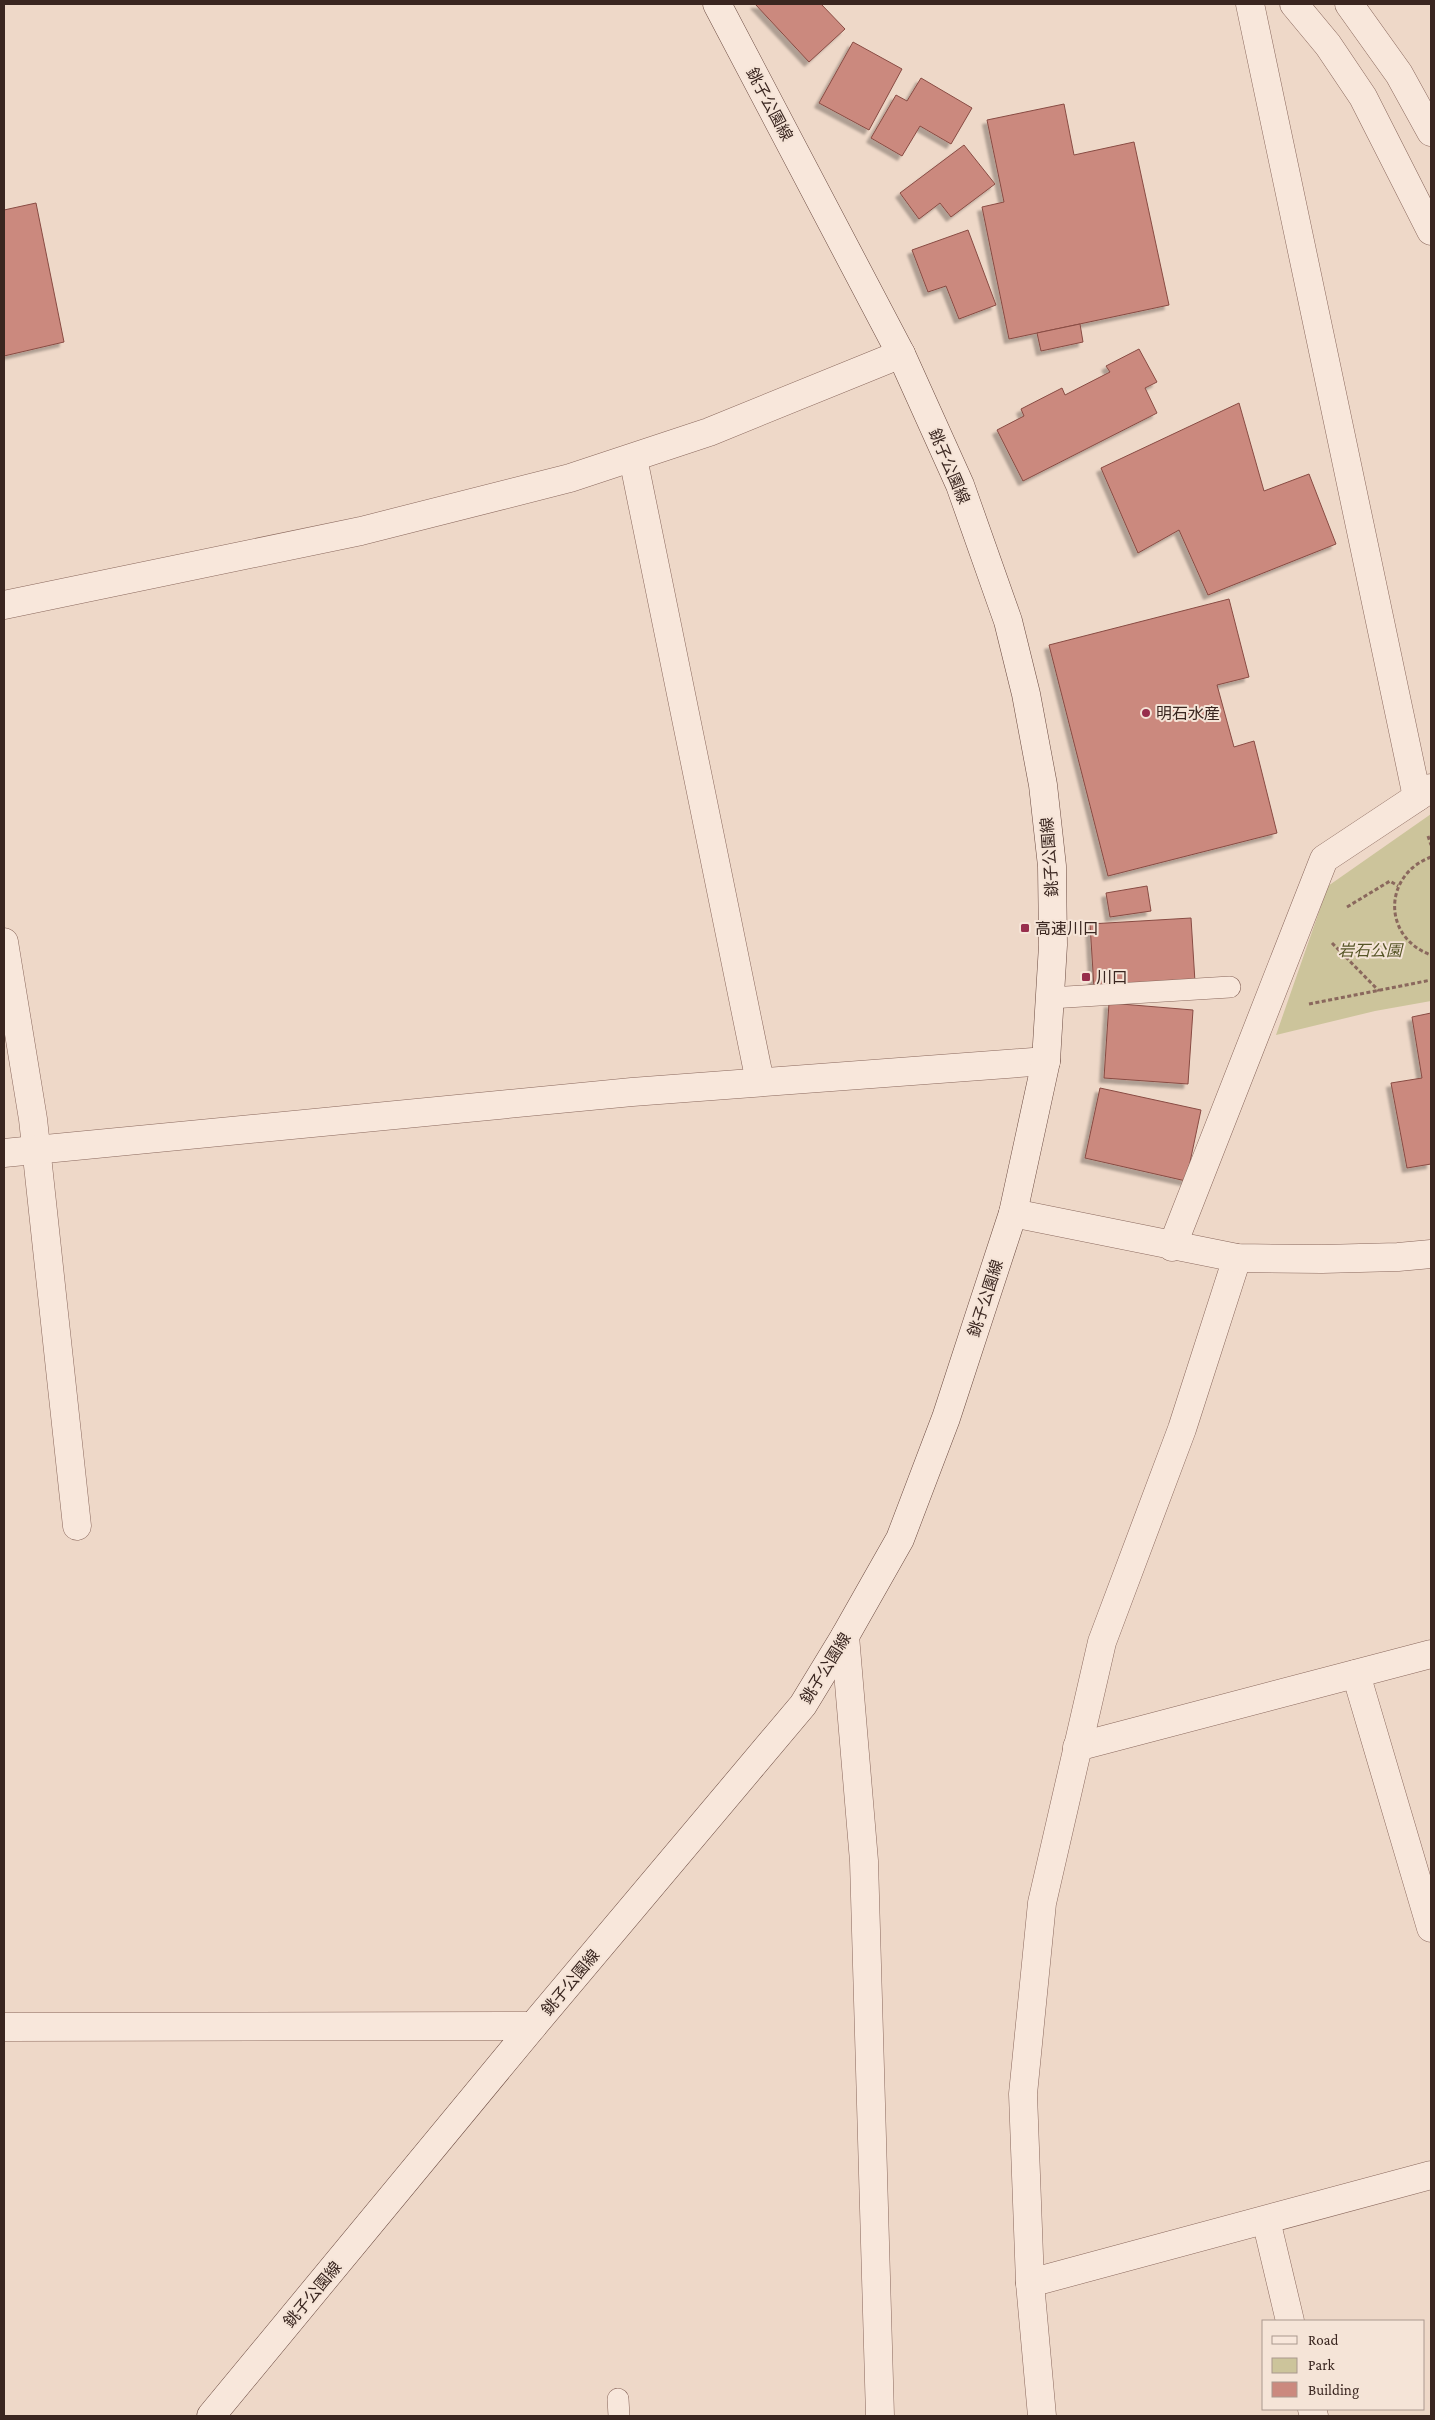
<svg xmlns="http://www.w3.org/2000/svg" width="1435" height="2420" font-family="'Crimson Pro','Noto Sans JP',serif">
  <defs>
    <filter id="shadow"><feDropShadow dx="-4.5" dy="4.5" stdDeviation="1" flood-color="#0004"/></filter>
  </defs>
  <rect width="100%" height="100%" fill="#eed8c8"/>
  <path fill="#ccc49b" d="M1431,814v187l-56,10 -99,24 52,-149z"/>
  <g fill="#cb897e" stroke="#884b43" filter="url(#shadow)">
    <path d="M755,4h66l24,25 -36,33z"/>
    <path d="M853,42l49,27 -33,61 -50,-27z"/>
    <path d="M921,78l51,30 -21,36 -31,-18 -18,30 -31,-18 25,-43 11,6z"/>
    <path d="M1064,104l10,51 60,-13 35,163 -160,34 -27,-132 22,-5 -17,-82z"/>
    <path d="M964,145l31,39 -44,33 -11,-14 -21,16 -19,-26z"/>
    <path d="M36,203l28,139 -60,14v-146z"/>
    <path d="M968,230l28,75 -37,14 -13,-33 -18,6 -16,-42z"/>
    <path d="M1080,324l3,18 -42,9 -4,-18z"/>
    <path d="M1139,349l18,33 -12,6 12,25 -134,68 -26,-51 27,-14 -3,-7 41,-21 3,7 45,-23 -4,-6z"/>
    <path d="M1239,403l25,88 45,-17 27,70 -128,51 -29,-65 -41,23 -37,-85z"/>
    <path d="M1229,599l20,78 -32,8 17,62 20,-6 23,92 -169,43 -59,-231z"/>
    <path d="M1147,886l4,25 -41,6 -4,-24z"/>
    <path d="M1191,918l4,64 -101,6 -4,-64z"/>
    <path d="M1109,1003l84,7 -5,74 -84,-6z"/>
    <path d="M1431,1013v151l-24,4 -16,-85 31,-5 -10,-61z"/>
    <path d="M1100,1088l101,22 -15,71 -101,-23z"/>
  </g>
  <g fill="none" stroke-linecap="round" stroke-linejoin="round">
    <defs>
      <g id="service">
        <path d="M1050,998l180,-11"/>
        <path d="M618,2399l1,17"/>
      </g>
      <g id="minor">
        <path d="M1250,4l167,793"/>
        <path d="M633,458l127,624"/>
        <path d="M4,605l357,-74 209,-53 139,-46 192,-78"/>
        <path d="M4,942l29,177 44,407"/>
        <path d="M4,1153l628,-61 414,-31"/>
        <path d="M1172,1247l152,-388 107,-71"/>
        <path d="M845,1636l19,225 16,555"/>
        <path d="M1356,1674l75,254"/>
        <path d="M1077,1747l354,-93"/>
        <path d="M4,2027l529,-1"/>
        <path d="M1266,2220l24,101"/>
        <path d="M1030,2283l401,-108"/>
        <path d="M1312,2409l2,7"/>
        <path d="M1042,2416l-12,-133 -7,-189 19,-191 60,-261 80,-213 55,-171"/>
      </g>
      <g id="tertiary">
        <path d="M1294,4l34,41 35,52 68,134"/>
        <path d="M1349,4l50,70 32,58"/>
        <path d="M1013,1213l224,45 85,1 76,-2 33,-3"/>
      </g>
      <path id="secondary" d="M211,2416l322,-390 270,-321 42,-69 55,-97 46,-121 67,-205 33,-152 7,-116 -1,-79 -9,-81 -17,-91 -18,-73 -48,-136 -59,-131 -184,-350"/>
    </defs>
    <use href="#service" stroke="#8a685d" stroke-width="22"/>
    <use href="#minor" stroke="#8a685d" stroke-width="29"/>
    <use href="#tertiary" stroke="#8a685d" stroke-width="29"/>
    <use href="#secondary" stroke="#6b4a40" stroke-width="29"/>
    <g stroke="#8a685d" stroke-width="3" stroke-dasharray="4 2.5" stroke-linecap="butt">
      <path d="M1428,836l3,9"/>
      <path d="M1431,857c-48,18 -49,80 0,98"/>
      <path d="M1347,907l43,-26 8,5"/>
      <path d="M1332,943l47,48"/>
      <path d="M1309,1004l122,-24"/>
    </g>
    <use href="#service" stroke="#f8e7db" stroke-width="21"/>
    <use href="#minor" stroke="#f8e7db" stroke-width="28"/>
    <use href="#tertiary" stroke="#f8e7db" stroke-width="28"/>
    <use href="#secondary" stroke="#f8e7db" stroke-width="28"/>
  </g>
  <g fill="#972e4c" stroke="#f5e4d7" stroke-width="2">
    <circle cx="1146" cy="713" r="5"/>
    <rect x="1020" y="923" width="10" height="10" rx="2.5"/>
    <rect x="1081" y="972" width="10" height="10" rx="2.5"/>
  </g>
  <g text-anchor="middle" stroke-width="4" stroke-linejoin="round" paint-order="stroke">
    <g font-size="16" fill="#3a2620" stroke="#f5e4d7">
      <text transform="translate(770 104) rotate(62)" y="6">銚子公園線</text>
      <text transform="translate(950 466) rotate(67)" y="6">銚子公園線</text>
      <text transform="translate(1049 857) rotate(-94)" y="6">銚子公園線</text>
      <text transform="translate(985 1298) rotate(-72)" y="6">銚子公園線</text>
      <text transform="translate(825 1668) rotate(-58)" y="6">銚子公園線</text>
      <text transform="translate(570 1982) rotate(-50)" y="6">銚子公園線</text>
      <text transform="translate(312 2294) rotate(-50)" y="6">銚子公園線</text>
    </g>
    <g font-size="16" fill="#3a2620" stroke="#f5e4d7" text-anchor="start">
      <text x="1156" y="719">明石水産</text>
      <text x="1035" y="934">高速川口</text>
      <text x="1096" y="983">川口</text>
    </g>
    <g font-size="16" font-style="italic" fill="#565527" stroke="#f5e4d7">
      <text x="1370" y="956">岩石公園</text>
    </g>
  </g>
  <rect width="1435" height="2420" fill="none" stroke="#3a2620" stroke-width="10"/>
  <rect x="1262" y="2320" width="162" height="90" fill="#f5e4d7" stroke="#aa988e"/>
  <rect x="1272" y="2336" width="25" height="8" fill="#f8e7db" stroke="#aa988e"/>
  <text x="1308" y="2345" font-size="15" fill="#3a2620">Road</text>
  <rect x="1272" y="2358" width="25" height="15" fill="#ccc49b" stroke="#aa988e"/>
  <text x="1308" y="2370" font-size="15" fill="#3a2620">Park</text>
  <rect x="1272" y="2382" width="25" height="15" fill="#cb897e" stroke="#aa988e"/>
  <text x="1308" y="2395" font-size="15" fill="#3a2620">Building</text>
</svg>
